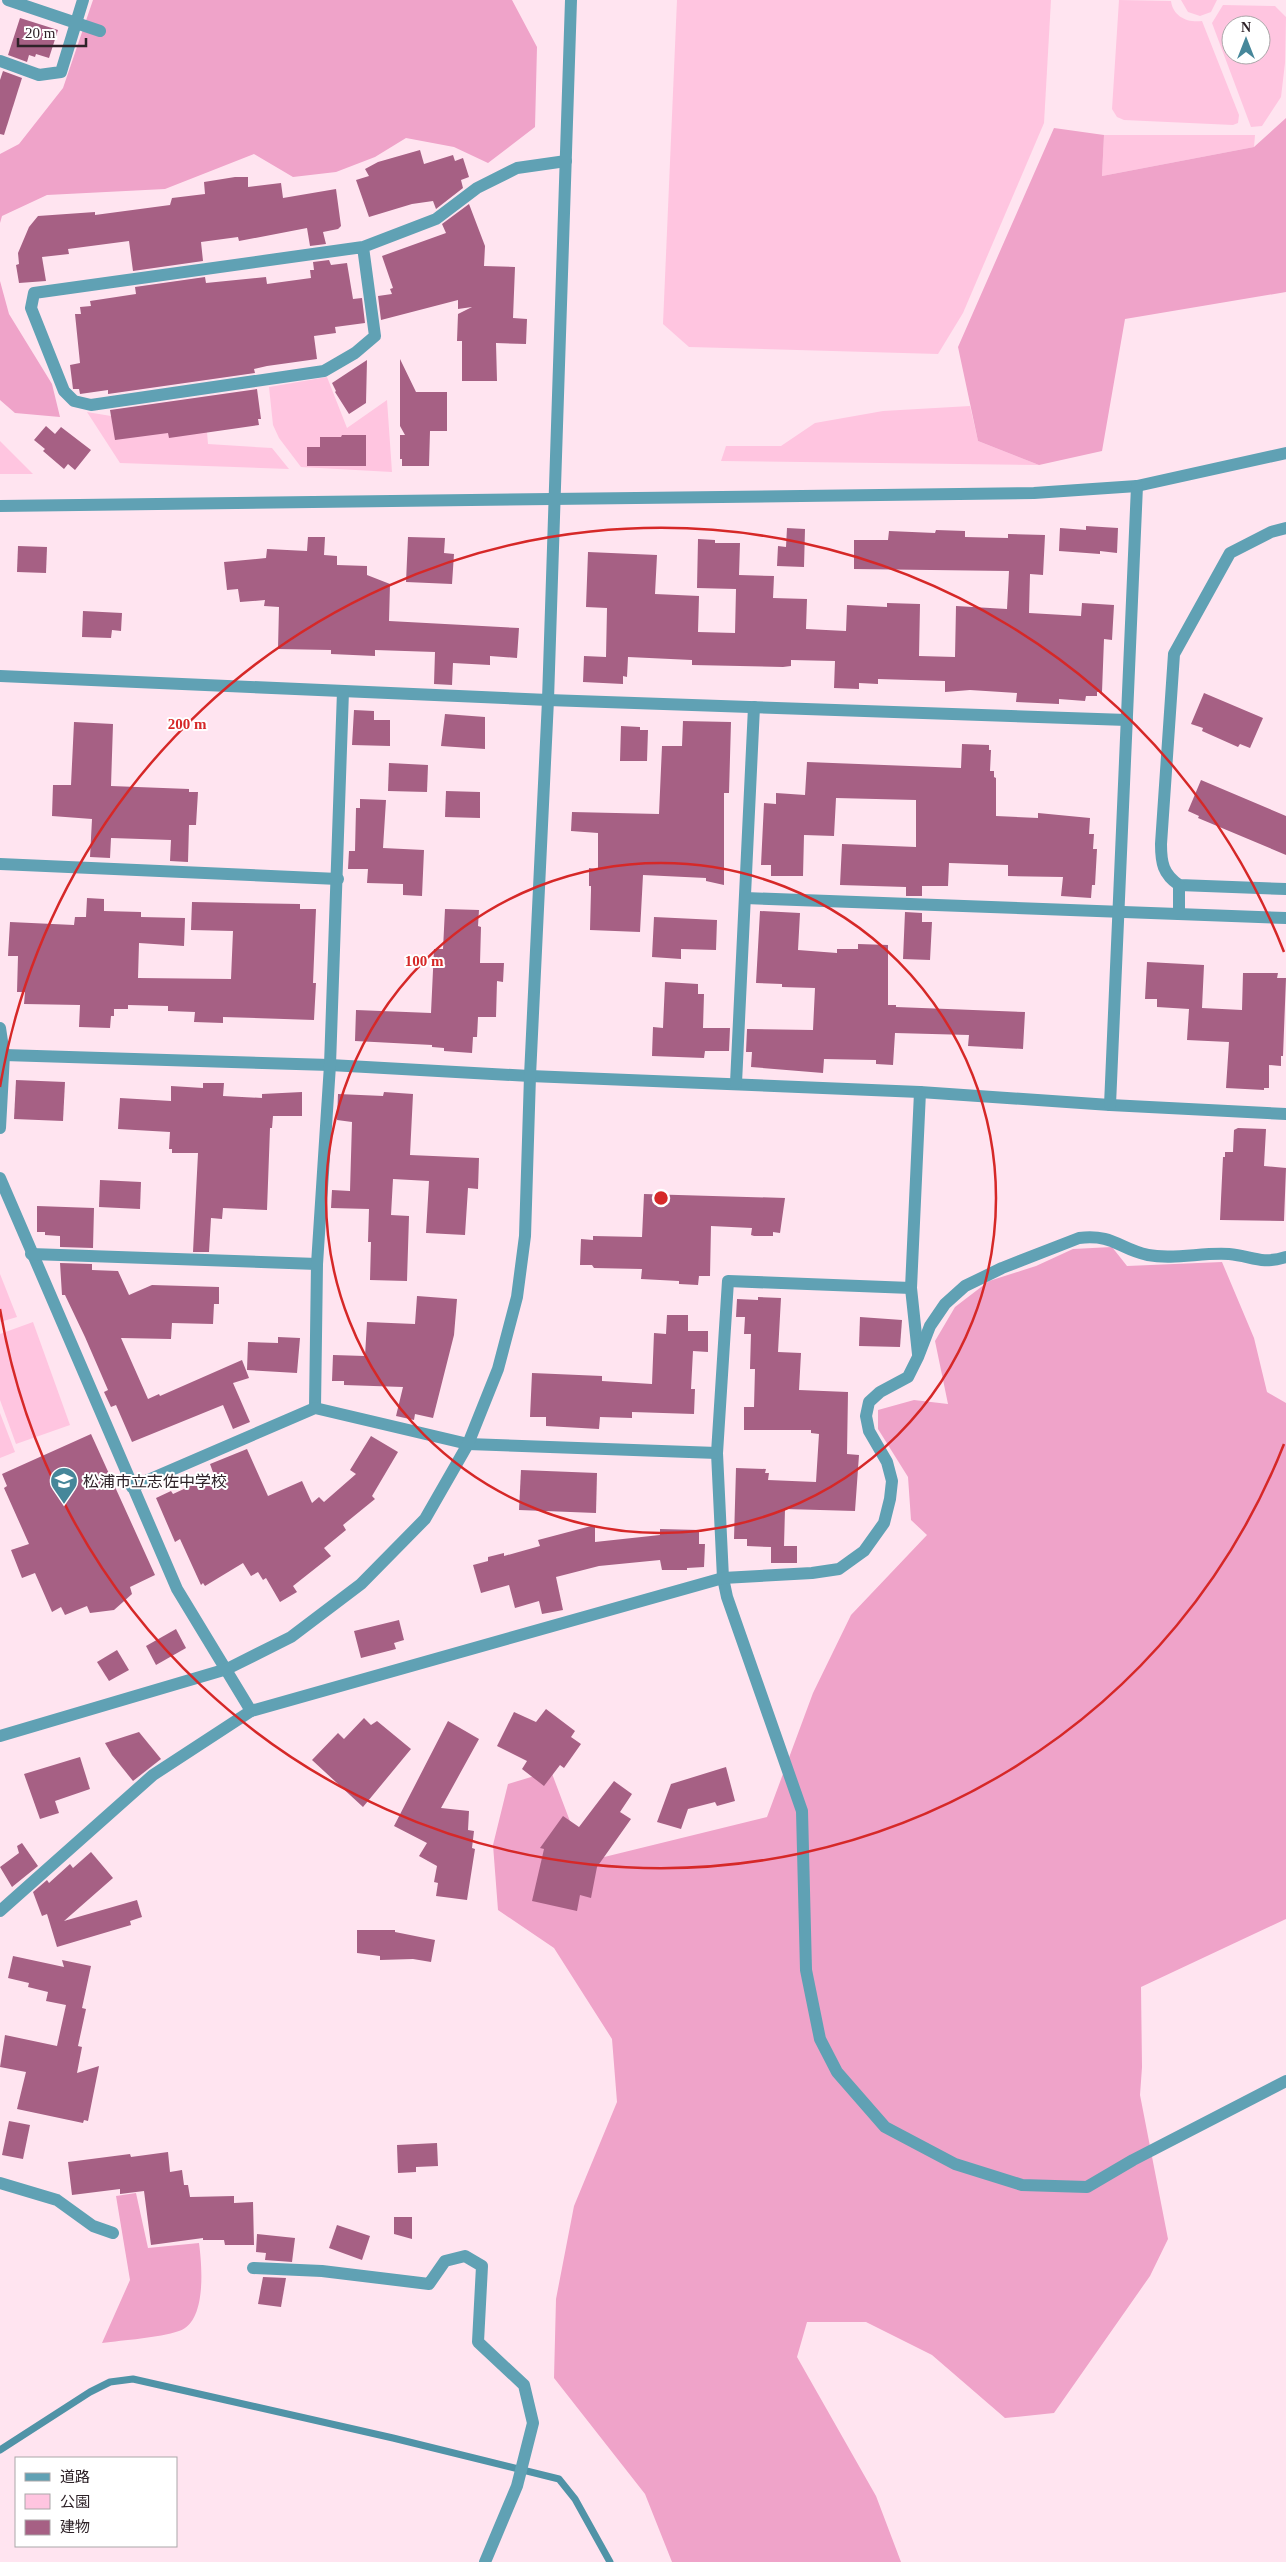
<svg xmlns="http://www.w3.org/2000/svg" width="1286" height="2562" font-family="'Times New Roman','Noto Sans JP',serif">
  <rect width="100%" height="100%" fill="#ffe4f0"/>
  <g fill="#ffc5e0" fill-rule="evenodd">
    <path d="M677,0h374l-7,123 -81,190 -25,41 -249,-7 -26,-23z"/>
    <path d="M1119,0l52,1c2,16 17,22 31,20l37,94 -1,8 -5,2 -109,-5 -7,-3 -5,-8z"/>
    <path d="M1181,0h36l-6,12 -11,4 -12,-4z"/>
    <path d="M1223,5l52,1 11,11 -1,46 -4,34 -19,29 -11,1 -39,-104zM1231,25h30v30h-30z"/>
    <path d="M1104,135h151l-1,12 -152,29z"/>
    <path d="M327,377l20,51 40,-28 5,72 -91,-5 -22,-29 -6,-13 -4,-38z"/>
    <path d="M970,406l8,35 61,24 -318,-4 5,-15h55l34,-23 68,-12z"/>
    <path d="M87,412l120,20 1,12 64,4 17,21 -169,-6z"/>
    <path d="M0,441l33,33h-33z"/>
    <path d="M0,1274l17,43 -17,5z"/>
    <path d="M33,1322l37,103 -54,19 -16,-44v-66z"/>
    <path d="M0,1413l15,39 -15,6z"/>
  </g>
  <g fill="#efa3c9">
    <path d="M93,0h419l25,47 -2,80 -47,36 -34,-16 -48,-9 -31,19 -39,15 -43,5 -39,-23 -89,35 -118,6 -45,21 -2,7v-69l19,-10 44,-56z"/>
    <path d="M1286,118v174l-161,27 -23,132 -63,14 -61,-24 -20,-94 96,-219 50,7 -2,41 152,-29z"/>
    <path d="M0,281l9,33 43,70 8,33 -45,-4 -15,-13z"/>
    <path d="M1112,1247l15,19 95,-4 32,76 13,54 19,11v516l-145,68 1,80 -2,28 28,144 -18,37 -96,137 -49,5 -73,-63 -66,-33h-59l-10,35 79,139 25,66h-229l-27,-68 -91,-116 2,-79 18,-93 43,-104 -5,-63 -58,-91 -56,-38 -5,-65 15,-61 43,-13 20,53 21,36 175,-43 46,-124 38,-78 76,-80 -16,-15 -3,-43 -30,-48v-19l36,-10 34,4 -13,-63 20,-34 34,-26 47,-15 37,-17z"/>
    <path d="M136,2193l12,55 51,-5c3,23 8,79 -20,88 -21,7 -55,9 -77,12l28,-63 -14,-84z"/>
  </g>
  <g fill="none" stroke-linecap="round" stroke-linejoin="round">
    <path stroke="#5093a7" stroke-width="7" d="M0,2450l90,-58 20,-10 23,-3 260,59 166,41 16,20 35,63"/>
  </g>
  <g fill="#a66084">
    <path d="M20,18l38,12 -9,28 -13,-4 -1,3 -6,-2 -2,7 -19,-7z"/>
    <path d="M3,71l19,7 -18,57 -4,-1v-54z"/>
    <path d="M420,150l4,14 29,-9 2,6 8,-3 6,19 -8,3 2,8 -27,21 -3,-8 -21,3 -43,13 -13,-37 13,-4 -4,-7 13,-7z"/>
    <path d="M235,177h13v10l33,-4 2,15 53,-9 5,37 -3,3 -15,3 3,12 -16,2 -3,-18 -68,13 -1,-4 -37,5 2,19 -70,10 -4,-30 -61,8 1,5 -27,3 4,24 -27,2 -3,-18 3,-1 -1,-11 11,-26 9,-11 57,-4v3l75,-10 2,-7 33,-4 -1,-12z"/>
    <path d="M469,204l16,42 -1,20 31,1 -2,51 14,1 -1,25 -30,-1 1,38h-35v-40h-5l1,-27 14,-7 -14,2v-9l-77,20 -3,-24 14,-2 -2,-5 3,-1 -11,-32 64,-23 -4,-9z"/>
    <path d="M329,260l2,5 16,-2 6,36 9,-1 3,25 -30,4 1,6 -22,3 3,23 -50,7 -13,3 1,4 -147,21v-4l-28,4 -1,-5h-6l-3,-24 10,-2 -5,-49h6l-1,-7 11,-1 -1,-5 46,-7 -1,-7 70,-10 1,6 60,-6 1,7 44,-6 -1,-8h4l-1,-8z"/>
    <path d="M400,359l16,33h31v39h-17l-1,35h-27v-7h-2v-24h5l-5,-9z"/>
    <path d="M367,360l-1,43 -17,11 -14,-22 1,-1 -4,-8z"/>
    <path d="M257,389l4,30h-3l1,6 -90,13 -1,-5 -53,7 -5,-30z"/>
    <path d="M46,426l9,8 6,-7 30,23 -16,20 -7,-6 -4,5 -21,-18 2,-2 -11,-9z"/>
    <path d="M342,435h24v31h-59v-19h13v-10h21z"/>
    <path d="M1086,526l32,2 -1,25 -17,-2v3l-41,-3 1,-23 26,2z"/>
    <path d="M787,528l18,1 -1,38 -27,-1 1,-20 8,1z"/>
    <path d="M936,530l29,1v6l43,1v-4l37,1 -2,40 -13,-1 -1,39 52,3 1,-13 32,2 -2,35 -8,-1 -2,53h-5v4h-11l-1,5 -26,-2v5l-43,-2 1,-9 -47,-3 -25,2v-11l-67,-2v5l-19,-1v6l-25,-1 1,-27 -44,-1v6l-8,1 -91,-2v-5l-64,-3 -1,20 -4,-1v8l-40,-2 1,-26 22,1 1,-49 -21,-1 2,-55 69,3 -2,39 44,2 -1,36 37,1 1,-44 -39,-1 1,-49 17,1v3h25l-1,32 35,1 -1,22 34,1 -1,30 40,2 1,-26 40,2v-4l33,1 -1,52 36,1 1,-51 51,3 2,-38 -155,-2v-29h34l1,-9 46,2z"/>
    <path d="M308,537h17l-1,18 13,1v9l30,1v9l23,9 -1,37 130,7 -2,30 -27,-2v9l-37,-2 -1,22 -18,-1 1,-32 -60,-2v6l-44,-2v-4l-53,-1 1,-42 -15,-1 1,-6 -25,2 -2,-13 -11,1 -3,-28 42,-4 1,-9 40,2z"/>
    <path d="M408,537l37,1 -1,15 10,1 -2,30 -46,-2z"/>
    <path d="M18,546l29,1 -1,26 -29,-1z"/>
    <path d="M83,611l39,2 -1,18 -9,-1 -1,8 -29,-1z"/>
    <path d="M1204,693l59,25 -13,30 -10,-4 -2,3 -36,-16 1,-3 -12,-4z"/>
    <path d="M354,710l20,1v9h16v26l-38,-1z"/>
    <path d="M445,714l40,3v32l-44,-3z"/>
    <path d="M683,721l48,1 -2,71h-5v92l-18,-4v-3l-63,-3 -3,57 -50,-2 1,-40v-4h-2v-18l9,1v-36l-27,-2 1,-19 87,2 3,-68h20z"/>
    <path d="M74,722l39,2 -2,62 78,3v3h9l-2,33h-7l-1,37 -18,-1 1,-21 -60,-2 -1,20 -20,-1 2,-38 -40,-3 1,-31h18z"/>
    <path d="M621,726l19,1v3h8l-1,31h-27z"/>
    <path d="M962,744l27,1v5h2l-1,21h4v6l2,1v38l42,2v-5l52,5 -1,16h5l-1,15h4l-2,36h-3l-1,13 -30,-2 2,-19 -55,-1v-11l-59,-2 -1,23h-26v10h-16v-9l-66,-2 2,-41 74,3v-47l-80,-2 -2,38 -30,-1 -1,41h-32v-11h-10l3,-62 12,1v-11l29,2 2,-33 154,6z"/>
    <path d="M389,763l39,2 -1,27 -39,-1z"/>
    <path d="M1201,780l85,36v39l-88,-37 1,-2 -11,-5z"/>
    <path d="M446,791l34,1v26l-35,-1z"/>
    <path d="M360,799l26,1 -3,48 41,2 -2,46 -19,-1v-11l-36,-1 1,-14h-20l1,-18h6l1,-43h4z"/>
    <path d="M87,898l17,1v12l37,1v5l44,1 -1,28 -45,-3 -1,35 93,1 2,-48 -42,-1 1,-28 108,2v5h16l-3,74h3l-2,37 -91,-3v6l-29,-1 1,-10 -27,-1v-5l-40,-1v4h-14v7h-3l-1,12 -31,-1 1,-22 -56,-1 1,-12h-8l1,-36h-10l2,-34 64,3 1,-8h11z"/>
    <path d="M445,909l34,1 -1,16 3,1 -1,36h24l-1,19 -6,-1 -1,36h-18l-1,20h-4l-1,16 -28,-2v-3l-12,-1v-2l-77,-4 1,-31 75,3 3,-64h9z"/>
    <path d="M760,911l40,2 -2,37 39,3v-4h21v-5l30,1v60h8v2l129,5 -2,37 -55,-3 1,-11 -74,-2 -2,32 -17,-1v-4l-52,-1 -1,14 -72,-6 1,-15h-6l1,-23 66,1 2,-42 -33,-1v-3l-26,-1z"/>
    <path d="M905,912l17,1v9h10l-2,38 -27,-1z"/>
    <path d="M654,917l63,3 -1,30 -35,-1v10l-29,-2z"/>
    <path d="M1147,962l57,3 -2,43 40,2 1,-37h35l-1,5h9l-3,78h-2v10l-12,-1v23h-5v2l-38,-2 3,-46 -42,-2 2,-31 -32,-2v-8h-12z"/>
    <path d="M665,982l33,2v10h6l-1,34h27l-1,23h-24l-1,7 -52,-2 1,-29 10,1z"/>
    <path d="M16,1080l49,2 -2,39 -49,-2z"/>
    <path d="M203,1083h21l-1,13 39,2v-4l40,-2v24h-29l-1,12h-2l-3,82 -44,-2 -1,11 -11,-1 -2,34h-16l5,-99h-26v-4h-3l1,-17 -52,-3 2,-31 51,3v-15l32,2z"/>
    <path d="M384,1092l29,2 -3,61 69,3 -1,31 -10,-1 -3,47 -39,-2 3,-52 -36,-2 -2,36 18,1 -2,65 -37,-1 1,-38h-3l1,-33 -38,-1 1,-18 18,1 2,-69 -15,-2 1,-26 45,2z"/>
    <path d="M1238,1128l28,1 -2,37 22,2 -2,53 -64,-1 3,-63h2v-5h8l1,-22z"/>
    <path d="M100,1180l41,2 -1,27 -41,-2z"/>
    <path d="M644,1194l141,4 -5,35 -7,-1v4h-19l-3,-1 1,-7 -41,-2 -1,50h-11l-1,9 -19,-1v-3l-38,-2 1,-10 -48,-1 -2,-3h-12l1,-26 12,1v-4l49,1z"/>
    <path d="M37,1206l57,2 -1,40 -33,-1v-11l-15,-1v-3h-8z"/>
    <path d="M60,1263l32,1v6l26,1 11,24 23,-10 67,2v17h-5l-1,20 -41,-1 -1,16 -50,-1 27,61 11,-5 1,2 82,-36 7,18 -16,5 17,39 -17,7 -10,-24 -91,37 -16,-37 -5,2 -7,-15 4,-2 -23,-53 -20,-42h-3z"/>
    <path d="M417,1296l40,3 -3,36 -21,83 -18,-4 -1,6 -18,-4 7,-29 -59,-2v-4h-12l1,-26 32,1 2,-34 48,2z"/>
    <path d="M758,1297l23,1 -3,54 23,1 -2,37 49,2 -1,62 12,1 -4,56 -70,-2 -1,37h13v17h-26v-16l-24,-1v-7h-13l2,-71 30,1 -1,4h4l-1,7 48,2 3,-48 -8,-1v-3h-67v-23h10l1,-38h-5l1,-35h-7l1,-17h-9l1,-18 21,1z"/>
    <path d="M667,1315h21v16h20v21l-15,-1 -2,38h4l-1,25 -62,-2v6l-32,-1 -1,12 -53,-3v-9h-16l2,-44 70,3v5l50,3 2,-51 12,1z"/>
    <path d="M860,1317l42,3 -2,27 -41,-1z"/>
    <path d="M278,1337l22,1 -3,35 -50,-3 1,-28 30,1z"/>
    <path d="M91,1434l64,141 -25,12 2,7 -18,16 -24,3 -3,-7 -22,9 -4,-8 -9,5 -17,-39 -13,5 -11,-28 18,-6 -25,-56 3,-2 -5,-12z"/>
    <path d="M371,1436l27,16 -26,44 3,3 -32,26 3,5 -22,18 7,8 -38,30 4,6 -17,10 -14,-24 -3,2 -5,-8 -7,4 -8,-13 -38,23 -2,-3 -2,2 -21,-46 -5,3 -19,-44 15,-7 2,3 41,-19 -4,-11 37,-15 21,47 34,-15 10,22 7,-6 5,5 32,-28 -6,-4z"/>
    <path d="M521,1470l76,3 -1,40 -77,-3z"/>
    <path d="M595,1525v17l65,-7v-6l39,1v14h6l-1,23 -17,1v2h-25l-2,-10 -61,6 -43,11 7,33 -21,4 -3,-13 -24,7 -6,-23 -28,8 -8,-28 15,-4v-4l16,-4v3l36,-10 -2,-6z"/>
    <path d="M399,1620l5,20 -10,3 2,6 -35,9 -7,-27z"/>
    <path d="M176,1629l10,19 -30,17 -10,-19z"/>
    <path d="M117,1650l12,20 -20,11 -12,-19z"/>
    <path d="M546,1709l29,22 -4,6 10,7 -17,24 -4,-3 -16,21 -22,-17 5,-8 -30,-15 17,-34 22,10z"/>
    <path d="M364,1718l7,7 6,-4 34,28 -48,58 -51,-47 26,-27 6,6z"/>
    <path d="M448,1721l31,18 -38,69 28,3 -1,19 6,1 -2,17 3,1 -8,51 -31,-4 2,-13 -4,-1 3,-16 -18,-10 8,-13 -33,-17z"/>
    <path d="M139,1732l22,27 -28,22 -21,-26 -7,-12z"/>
    <path d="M80,1757l10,32 -35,12 4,12 -19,6 -16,-45z"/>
    <path d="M726,1767l9,34 -18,5 -2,-4 -27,7 -7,20 -24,-7 14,-38z"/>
    <path d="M614,1781l18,13 -12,18 11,7 -34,48 -6,31 -11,-3 -3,16 -45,-10 12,-52 -4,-1 23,-32 16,11z"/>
    <path d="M22,1843l16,23 -26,21 -12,-20 19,-14 -2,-7z"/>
    <path d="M91,1852l22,26 -49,43 73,-21 5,17 -12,4 1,4 -74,22 -10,-33 -5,2 -9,-24 14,-12 2,3 21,-19 3,4z"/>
    <path d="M357,1930h38v2l40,8 -4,22 -18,-3 -33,1v-4l-23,-3z"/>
    <path d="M13,1956l51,11 -2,-7 29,6 -9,42 4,1 -8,37 4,1 -5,26 22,-7 -11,55 -4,-1 -1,3 -66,-14 9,-37 -26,-5 5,-32 52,11 9,-41 -20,-4 2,-9 -20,-5 1,-4 -21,-5z"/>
    <path d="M9,2121l21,4 -7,34 -21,-4z"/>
    <path d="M437,2143l1,23 -22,1v5l-18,1 -1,-28z"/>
    <path d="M168,2152l2,20 12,-2 2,15h4l2,12 44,-1v7l19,-1 1,43h-29l-1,-5h-21v-2l-52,7 -7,-54 -24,3v-5l-48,6 -4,-33 62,-8 1,3z"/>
    <path d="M394,2217h18v22l-18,-5z"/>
    <path d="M337,2225l33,11 -8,24 -33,-12z"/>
    <path d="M257,2234l38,4 -3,24 -27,-2 1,-7 -10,-1z"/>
    <path d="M263,2277l23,1 -5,29 -23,-3z"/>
  </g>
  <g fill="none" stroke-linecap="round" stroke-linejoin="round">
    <g stroke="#60a1b4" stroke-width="12">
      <path d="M8,0l92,31"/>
      <path d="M0,61l39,14 22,-3 22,-72"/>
      <path d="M363,247l12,89 -20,17 -31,18 -233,34 -17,-4 -10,-10 -33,-83 3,-15 329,-46 73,-28 41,-31 40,-20 49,-7"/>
      <path d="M0,506l1034,-13 103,-7 149,-33"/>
      <path d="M1286,528l-15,4 -41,21 -56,101 -13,190c0,19 2,30 18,41l107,4"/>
      <path d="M0,676l548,24 579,20"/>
      <path d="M0,864l338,15"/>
      <path d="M1179,885v29"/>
      <path d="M745,898l541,20"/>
      <path d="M0,1028l4,27 -4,73"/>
      <path d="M4,1055l326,10 200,11 390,16 190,13 176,9"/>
      <path d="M736,1083l18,-376"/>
      <path d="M1110,1105l27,-619"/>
      <path d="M0,1178l177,411 74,122"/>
      <path d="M31,1254l286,10"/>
      <path d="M911,1288l-183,-7 -11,172 6,125 4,19 75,214 4,159 14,69 17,33 48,55 70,37 67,21 65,2 46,-27 153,-79"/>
      <path d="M918,1354l-7,-66 9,-196"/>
      <path d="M315,1408l2,-144 13,-199 13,-374"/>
      <path d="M132,1487l183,-79 153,36 249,9"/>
      <path d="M0,1736l227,-67 64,-32 70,-53 64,-65 43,-75 30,-75 19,-72 8,-61 5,-160 18,-376 23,-700"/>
      <path d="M0,1911l153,-136 98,-64 472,-133 89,-5 27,-4 25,-18 20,-28 6,-24 2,-18 -5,-19 -18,-31 -3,-15 3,-14 11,-10 28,-15 10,-20 12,-31 15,-22 20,-18 37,-18 77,-30c35,-4 40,11 69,17 26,5 55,-3 81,-1 23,2 31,11 57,3"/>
      <path d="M0,2183l57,17 36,26 20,7"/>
      <path d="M253,2268l69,3 107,13 16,-23 20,-5 17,10 -4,76 46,43 9,38 -16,63 -32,76"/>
    </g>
  </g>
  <g fill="none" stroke="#d62828" stroke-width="2.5">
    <circle cx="661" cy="1198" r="335"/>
    <path d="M1284 1444A670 670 0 0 1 0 1309M0 1087A670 670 0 0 1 1284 952"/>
  </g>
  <defs>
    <symbol id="school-pin" viewBox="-11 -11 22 30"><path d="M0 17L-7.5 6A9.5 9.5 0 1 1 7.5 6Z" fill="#46879a" stroke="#fff"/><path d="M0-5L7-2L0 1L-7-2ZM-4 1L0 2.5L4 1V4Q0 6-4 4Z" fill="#fff"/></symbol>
  </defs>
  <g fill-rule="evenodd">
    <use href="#school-pin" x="48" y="1465" width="32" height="43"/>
  </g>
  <g text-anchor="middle" stroke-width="4" stroke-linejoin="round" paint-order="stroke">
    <g font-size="16" fill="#2e2228" stroke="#fff" text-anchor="start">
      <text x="83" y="1487">松浦市立志佐中学校</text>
    </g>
  </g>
  <circle cx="661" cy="1198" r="8" fill="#d62828" stroke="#fff" stroke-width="2.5"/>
  <g font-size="15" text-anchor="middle" font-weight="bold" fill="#d62828" stroke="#fff" stroke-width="4" stroke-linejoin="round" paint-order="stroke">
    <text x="187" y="729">200 m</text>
    <text x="424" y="966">100 m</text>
  </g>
  <rect x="15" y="2457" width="162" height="90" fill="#ffffff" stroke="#aba7a9"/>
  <rect x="25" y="2473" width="25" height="8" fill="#60a1b4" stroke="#aba7a9"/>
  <text x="60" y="2482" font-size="15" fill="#2e2228">道路</text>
  <rect x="25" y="2494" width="25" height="15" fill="#ffc5e0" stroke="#aba7a9"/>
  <text x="60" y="2507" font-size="15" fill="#2e2228">公園</text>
  <rect x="25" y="2520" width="25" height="15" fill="#a66084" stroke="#aba7a9"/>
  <text x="60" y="2532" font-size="15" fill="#2e2228">建物</text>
  <g transform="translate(1246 40)"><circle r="24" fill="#ffffff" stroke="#aba7a9"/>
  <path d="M0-4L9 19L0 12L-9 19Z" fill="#46879a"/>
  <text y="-8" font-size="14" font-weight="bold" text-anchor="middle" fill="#2e2228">N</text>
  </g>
  <path d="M18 38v8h68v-8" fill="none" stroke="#2e2228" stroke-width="2.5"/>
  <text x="25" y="38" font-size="15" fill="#2e2228" stroke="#ffffff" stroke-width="4" paint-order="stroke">20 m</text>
</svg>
